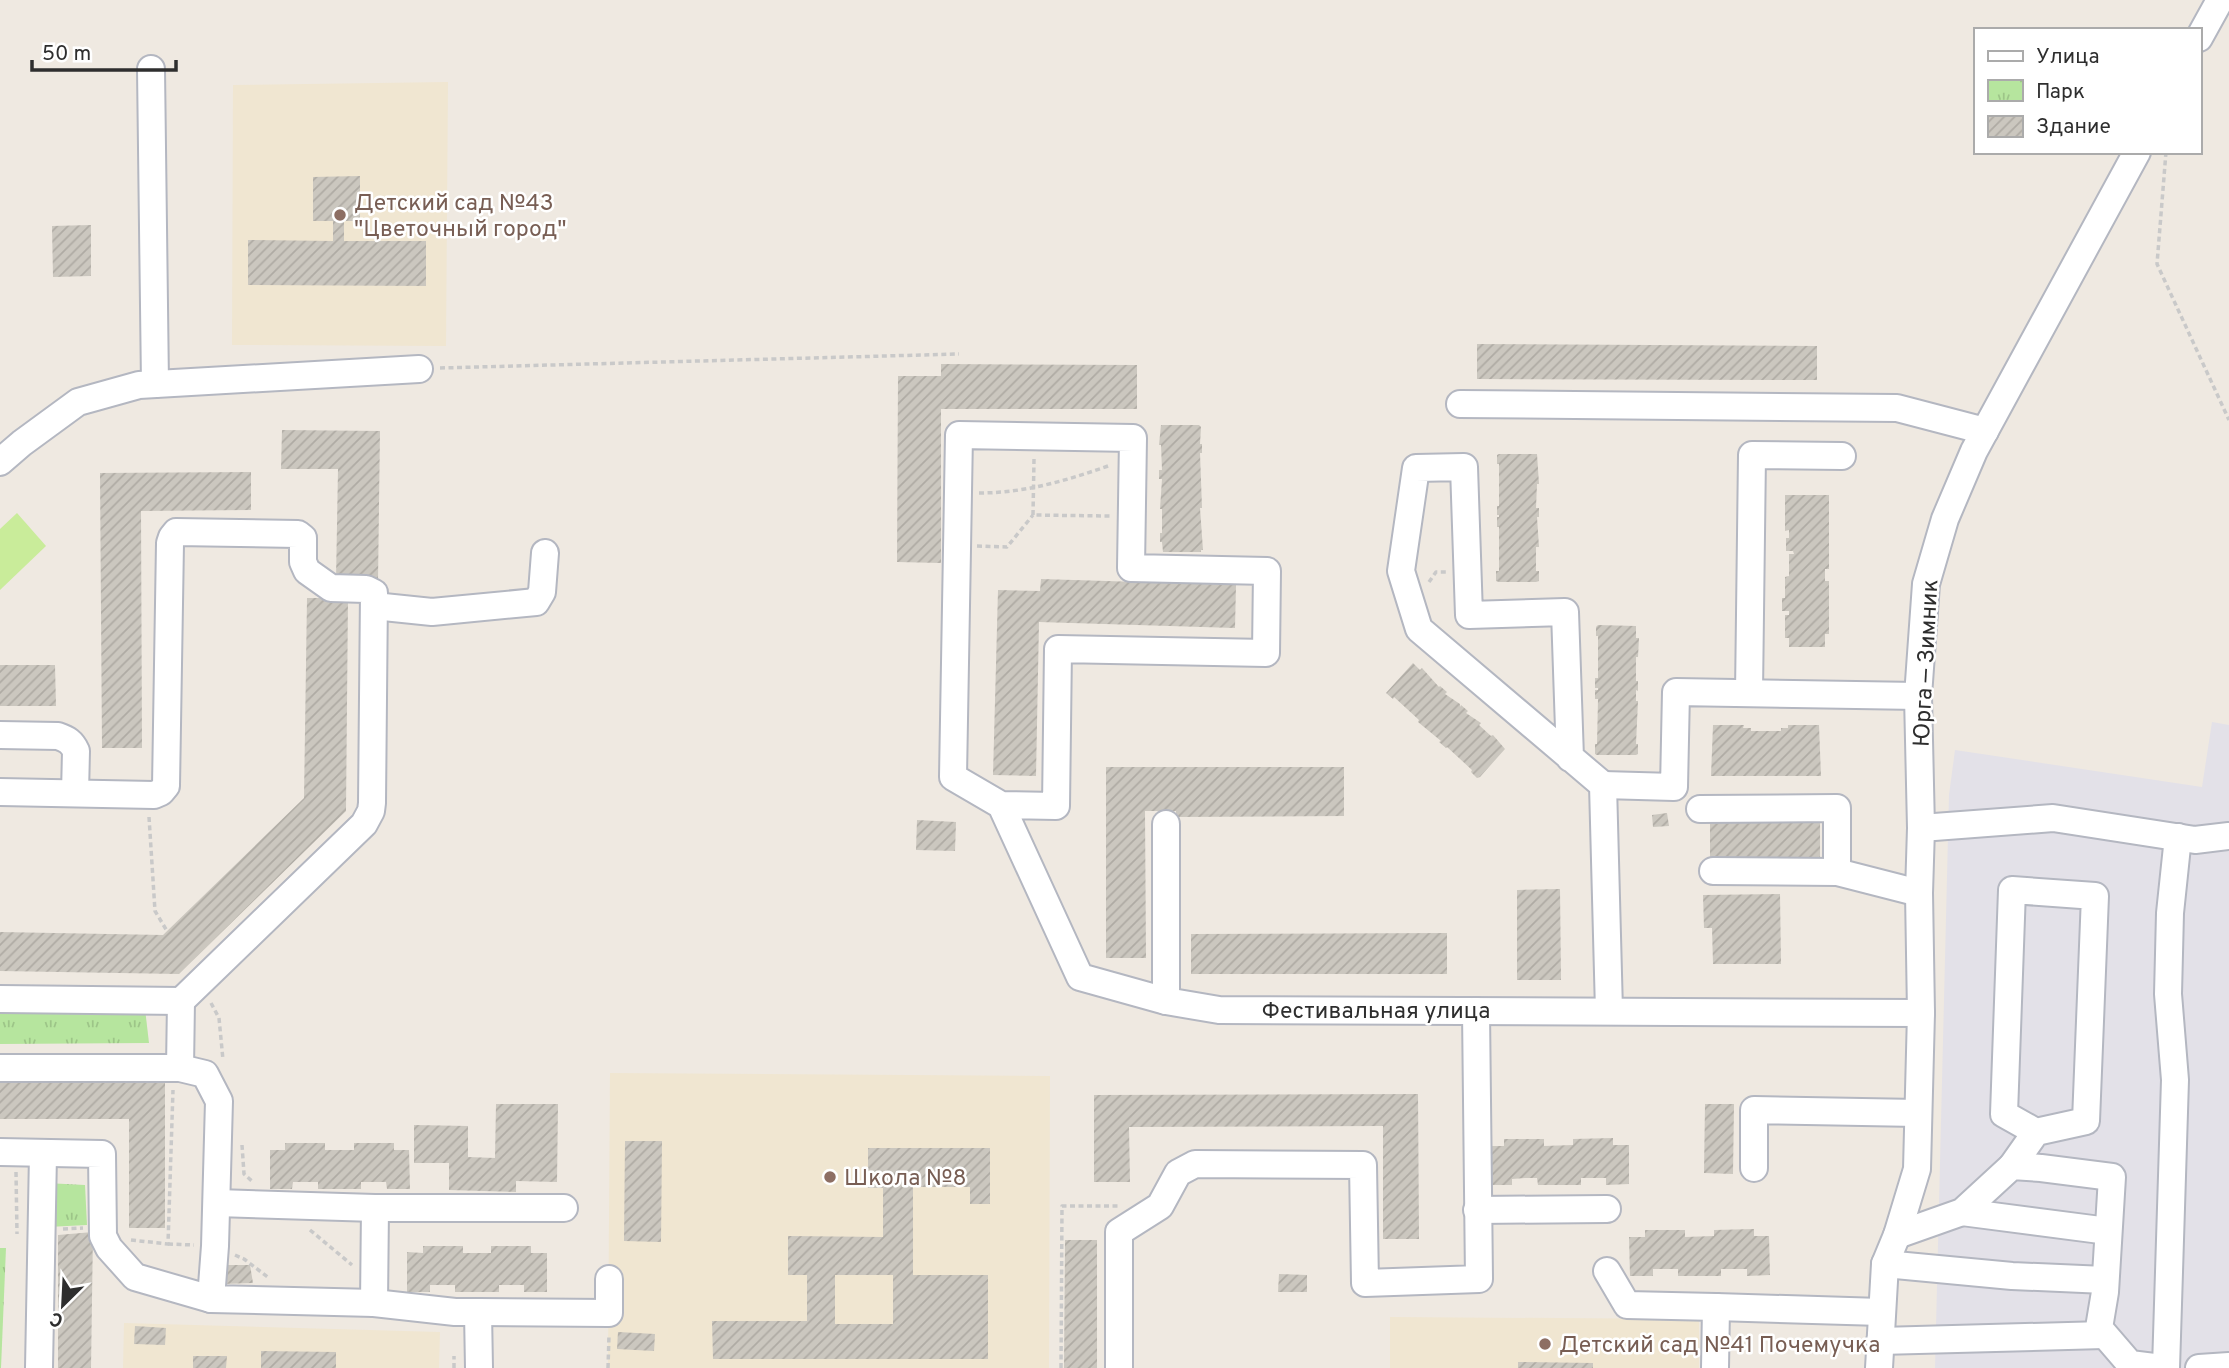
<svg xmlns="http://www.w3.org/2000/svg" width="2229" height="1368" font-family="Overpass,sans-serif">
  <defs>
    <pattern id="park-tufts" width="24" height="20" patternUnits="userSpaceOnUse" patternTransform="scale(1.75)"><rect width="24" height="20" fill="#b6e59e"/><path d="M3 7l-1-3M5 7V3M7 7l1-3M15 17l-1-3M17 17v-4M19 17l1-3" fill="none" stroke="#9dc588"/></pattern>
    <pattern id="building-hatch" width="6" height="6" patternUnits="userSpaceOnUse" patternTransform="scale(1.75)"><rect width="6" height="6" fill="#cbc7bf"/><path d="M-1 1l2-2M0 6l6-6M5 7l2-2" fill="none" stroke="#afaba4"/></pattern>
  </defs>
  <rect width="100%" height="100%" fill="#efe9e1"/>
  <path fill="#e3e1e8" d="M2212,722l17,3v643h-294l14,-573 6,-45 247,37z"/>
  <g fill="#f0e6d1">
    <path d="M448,82l-2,264 -214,-1 1,-260z"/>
    <path d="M610,1073l440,3 -1,292h-441z"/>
    <path d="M1390,1317l309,2v49h-309z"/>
    <path d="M124,1323l316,9 -1,36h-316z"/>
  </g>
  <g fill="url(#park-tufts)">
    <path d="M144,1000l5,43 -149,1v-42z"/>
    <path d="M46,1183l39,2 2,40 -39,2z"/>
    <path d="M0,1248h6l-5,120h-1z"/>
  </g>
  <path fill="#c9ec9a" d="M17,513l29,33 -46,44v-61z"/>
  <g fill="url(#building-hatch)" fill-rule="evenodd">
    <path d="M360,176v45h-16v20h82v45l-178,-1v-45l85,1v-20h-20v-44z"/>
    <path d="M91,225v51l-38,1 -1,-51z"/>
    <path d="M1477,344l340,2v34l-340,-1z"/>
    <path d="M941,364l196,1v44h-196v154l-44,-1 1,-186h43z"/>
    <path d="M1161,425h38l2,2 -1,17h2v9h-2l2,55h-2l3,42h-2v2h-38l-1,-10h-2v-9h2v-24h-2l2,-30h-3v-9h3l-1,-25h-2z"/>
    <path d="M282,430l98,1 -2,150 -42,-1 2,-111h-57z"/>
    <path d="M1499,454h38l2,30h-2l-1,24h3v9h-2l2,30h-3v24h3v10l-3,1h-37l-3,-1v-10h3v-44h-2v-10h2v-2h-2v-9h2v-42h-2v-9z"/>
    <path d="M251,472v38l-110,1 1,237h-40l-2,-275z"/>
    <path d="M1785,495h44v74h-4v12h4v53h-4v13h-36v-9h-4v-23h4v-4h-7v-13h3v-21l4,-1v-22h5l-1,-3h-7v-13h3v-8l-4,1z"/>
    <path d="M1041,579l195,6 -1,43 -196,-6 -3,154 -43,-1 5,-185 42,1z"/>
    <path d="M307,598h41l-2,213 -167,163 -179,-3v-39l163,3 141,-137z"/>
    <path d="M1598,625l38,1v12h3l-1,19h-2v24h2v10l-2,-1v11h2l-2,43h2v10l-2,1h-39l-2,-1v-10h2l1,-45h-3v-9h3v-2h-3v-10h3v-42h-2v-9z"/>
    <path d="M1413,663l7,7 2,-2 17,19 1,-1 7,6 -2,2 15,10v3l1,-2 7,6 -2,2 15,10 -2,2 12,11 2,-1 12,14 -25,28 -3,1 -6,-6 1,-2 -25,-23 -1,1 -7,-6 2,-1 -23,-19 1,-2 -25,-23 -1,2 -7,-6z"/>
    <path d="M0,665h55l1,41h-56z"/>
    <path d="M1713,725h31l-1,3h8v3h30v-3h7v-3h31l2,51h-110z"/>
    <path d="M1106,767h238v49l-168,1v-6h-31l1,147h-40z"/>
    <path d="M1667,813l2,13 -16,1 -1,-12z"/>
    <path d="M1820,818v40h-110v-39z"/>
    <path d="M917,820l39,2 -1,29 -39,-1z"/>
    <path d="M1560,889l1,91h-44v-90z"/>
    <path d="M1780,894l1,70h-68l-1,-36h-8l-1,-33z"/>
    <path d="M1447,933v41h-256v-40z"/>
    <path d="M0,1080h165v148h-36v-109h-129z"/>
    <path d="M1418,1094l1,145h-36v-113l-254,1 1,55h-36v-87z"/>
    <path d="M496,1104h62l-1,78 -41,-1v11l-67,-2v-27h-35v-38l54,1v31l27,1z"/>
    <path d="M1705,1104h29l-1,70 -29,-1z"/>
    <path d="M1613,1138v7h16v39l-23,1v-7h-25v7h-43l-1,-7h-12l-13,1v6h-23v-39h15v-7h40v7l29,-1v-6z"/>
    <path d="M625,1141h37l-1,101 -37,-1z"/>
    <path d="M285,1143h40v7h29v-7h40v7h15l1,39h-23l-1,-7h-25v7h-43v-7h-25l-1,7h-22v-39h15z"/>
    <path d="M868,1148h122v56h-20v-17h-57v88h75v84h-275l-1,-38h95v-46h-19v-39l95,1v-49h-15zM835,1275h58v49h-58z"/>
    <path d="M1754,1229v7h15l1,39 -23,1v-7h-26v7h-43v-7h-25v7h-23l-1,-39h16v-7h40v7l29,-1v-6z"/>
    <path d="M93,1232l-2,136h-33v-133z"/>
    <path d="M1065,1240h32v128h-33z"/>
    <path d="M423,1246h40v7h28v-7h40v7h16v39h-23v-7h-25v7h-44v-7h-25v7h-23v-40l16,1z"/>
    <path d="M221,1265h29l3,18 -30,1z"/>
    <path d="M1279,1274l28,1v17h-29z"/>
    <path d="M135,1326l31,2 -1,17 -31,-1z"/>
    <path d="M618,1332l37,2 -1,17 -37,-2z"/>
    <path d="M261,1351l75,1v16h-75z"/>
    <path d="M193,1356h34l-1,12h-33z"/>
    <path d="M1518,1362l75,1v5h-75z"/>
  </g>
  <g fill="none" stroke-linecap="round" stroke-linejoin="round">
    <defs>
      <g id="minor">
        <path d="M2199,38l21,-38"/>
        <path d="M151,69l4,315"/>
        <path d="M1460,404l437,4 88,23"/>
        <path d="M0,462l22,-19 56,-41 61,-17 280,-16"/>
        <path d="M374,606l58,6 104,-10 6,-10 3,-39"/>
        <path d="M1749,693l3,-238 90,1"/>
        <path d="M0,735l58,1c9,3 14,6 18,15l-1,42"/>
        <path d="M1570,758l-5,-146 -96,3 -5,-148 -48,1 -15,103 18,58 184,156 6,226"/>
        <path d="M1603,785l71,2 2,-95 242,4"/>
        <path d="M0,792l154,3 7,-3 5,-6 4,-243 2,-6 4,-5 122,2 5,4v24l4,9 24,17 35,1 8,4 -2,210 -1,8 -7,13 -183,177 -181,-2"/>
        <path d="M1001,805l55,1 2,-157 208,4 1,-82 -136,-3 2,-130 -174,-3 -6,342 48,28 79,172 86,24 53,9 702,3"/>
        <path d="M1700,809l137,-1v64"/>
        <path d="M1921,828l132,-10 142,22 34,-4"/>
        <path d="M1713,871l124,1 82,21"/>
        <path d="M1166,1001v-177"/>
        <path d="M0,1068h180l25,6 14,27 -4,145 -4,53 163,4 81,9h23l1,56"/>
        <path d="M180,1068l1,-67"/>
        <path d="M0,1152l102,2 1,82 6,12 26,29 76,22"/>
        <path d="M2012,1166l24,-34 50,-11 9,-225 -83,-6 -8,224 32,18"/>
        <path d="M1754,1168v-58l164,3"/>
        <path d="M217,1203l158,5"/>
        <path d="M1477,1210l130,-1"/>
        <path d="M1962,1212l146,19"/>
        <path d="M1897,1235l65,-23 50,-46 29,2 71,9 -7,115 -6,36 31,36 32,4"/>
        <path d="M1885,1264l127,12 93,4"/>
        <path d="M1607,1271l20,34 89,2 -1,61"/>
        <path d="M374,1303l1,-95h189"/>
        <path d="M1716,1307l165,5"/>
        <path d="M478,1312l131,1v-34"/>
        <path d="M1880,1341l224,-6"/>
        <path d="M39,1368l4,-214"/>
        <path d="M1119,1368v-136l41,-26 18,-33 17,-9 168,1 2,118 114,-4 -3,-268"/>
        <path d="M1879,1368l6,-104 12,-29 20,-66 4,-156 -2,-120 2,-65 -3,-132 8,-112 19,-65 29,-68 163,-299"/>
        <path d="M2166,1368l9,-288 -7,-86 2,-81 8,-76"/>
        <path d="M2199,1368l30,-2"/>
      </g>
    </defs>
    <use href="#minor" stroke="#b4b7c1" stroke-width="30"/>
    <g stroke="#c9c9c9" stroke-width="3.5" stroke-dasharray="5 3.5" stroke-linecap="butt">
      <path d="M2166,152l-9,112 72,156"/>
      <path d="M440,368l519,-14"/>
      <path d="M1034,459l-1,56 77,1"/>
      <path d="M979,493c47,0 89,-13 132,-28"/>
      <path d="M977,546l30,1 26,-32"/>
      <path d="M1429,582l7,-10h12"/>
      <path d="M149,817l6,94 12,20"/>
      <path d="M211,1003l8,15 4,42"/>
      <path d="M242,1145l2,29 9,8"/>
      <path d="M16,1172l1,62"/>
      <path d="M63,1229l20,-1"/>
      <path d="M310,1230l42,35"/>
      <path d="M131,1240l37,4 5,-154"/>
      <path d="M168,1244l26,1"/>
      <path d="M235,1255l9,4 25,19"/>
      <path d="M454,1368v-12"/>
      <path d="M608,1368l1,-33"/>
      <path d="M1061,1368l1,-162h57"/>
    </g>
    <use href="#minor" stroke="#fff" stroke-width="26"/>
  </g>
  <g fill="#8d6e63" stroke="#fff" stroke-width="2.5">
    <circle cx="340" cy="215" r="7"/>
    <circle cx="830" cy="1177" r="7"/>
    <circle cx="1545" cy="1344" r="7"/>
  </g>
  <g text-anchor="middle" stroke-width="5" stroke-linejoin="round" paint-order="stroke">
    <g font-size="23" fill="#785e54" stroke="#fff" text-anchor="start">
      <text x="354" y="210">Детский сад №43<tspan x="354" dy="26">"Цветочный город"</tspan></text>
      <text x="844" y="1185">Школа №8</text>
      <text x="1559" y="1352">Детский сад №41 Почемучка</text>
    </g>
    <g font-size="23" fill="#2e2e2e" stroke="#fff">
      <text transform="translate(1925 663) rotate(-87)" y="8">Юрга — Зимник</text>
      <text x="1376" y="1018">Фестивальная улица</text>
    </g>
  </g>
  <rect x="1974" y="28" width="228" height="126" fill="#ffffff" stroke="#ababab" stroke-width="2"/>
  <rect x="1988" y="51" width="35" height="10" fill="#ffffff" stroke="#ababab" stroke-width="2"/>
  <text x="2036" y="63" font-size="21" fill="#2e2e2e">Улица</text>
  <rect x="1988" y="80" width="35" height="21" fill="url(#park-tufts)" stroke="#ababab" stroke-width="2"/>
  <text x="2036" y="98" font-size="21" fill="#2e2e2e">Парк</text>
  <rect x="1988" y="116" width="35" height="21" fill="url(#building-hatch)" stroke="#ababab" stroke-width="2"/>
  <text x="2036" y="133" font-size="21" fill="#2e2e2e">Здание</text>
  <g transform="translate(63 1305) rotate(204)" stroke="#ffffff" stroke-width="5" paint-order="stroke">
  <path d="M0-5L12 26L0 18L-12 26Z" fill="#2e2e2e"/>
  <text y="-10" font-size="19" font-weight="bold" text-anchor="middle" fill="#2e2e2e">С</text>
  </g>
  <path d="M32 60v10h144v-10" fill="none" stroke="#2e2e2e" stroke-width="3.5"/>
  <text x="42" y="60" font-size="21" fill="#2e2e2e" stroke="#ffffff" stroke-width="5" paint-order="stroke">50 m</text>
</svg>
